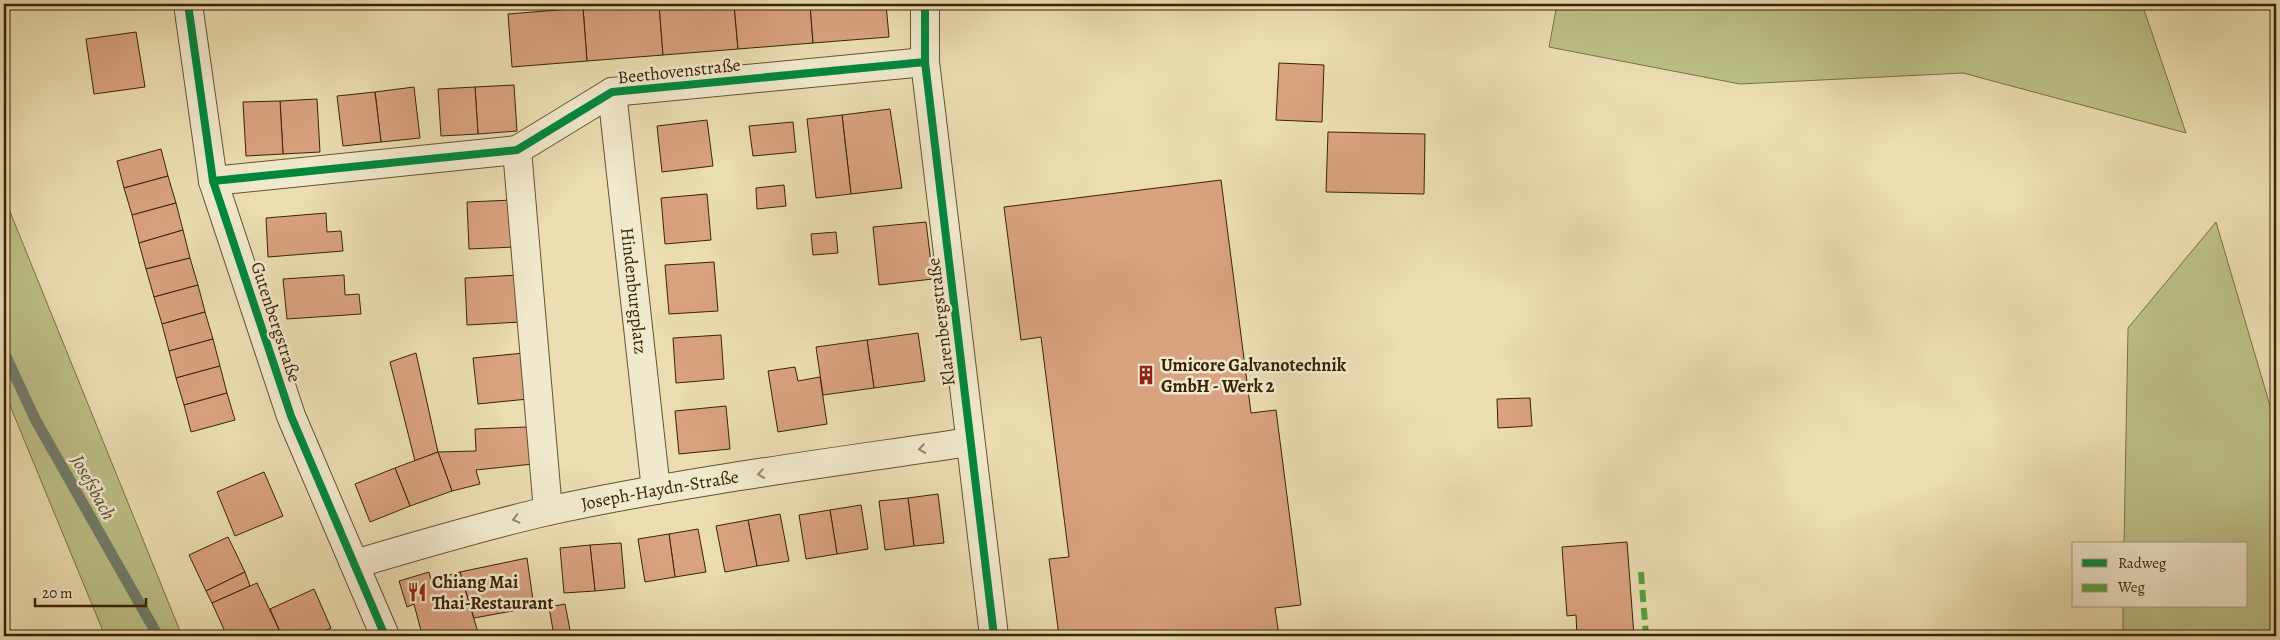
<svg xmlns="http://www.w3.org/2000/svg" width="2280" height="640" font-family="Alegreya,serif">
  <rect width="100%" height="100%" fill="#ebdeb3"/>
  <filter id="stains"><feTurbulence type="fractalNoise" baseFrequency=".004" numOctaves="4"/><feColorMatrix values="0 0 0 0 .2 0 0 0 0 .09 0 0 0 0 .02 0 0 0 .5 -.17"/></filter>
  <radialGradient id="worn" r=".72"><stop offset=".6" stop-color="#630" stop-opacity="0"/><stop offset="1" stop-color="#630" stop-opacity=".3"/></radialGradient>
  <g fill="#bcc089" stroke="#7b7046">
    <path d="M1557,4h585l44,129 -223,-60 -223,11 -191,-37z"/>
    <path d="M4,197l178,439h-77l-101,-245z"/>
    <path d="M2216,222l60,204v210h-153v-30h123v-62h-122l4,-216z"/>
  </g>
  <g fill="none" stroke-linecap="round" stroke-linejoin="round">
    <path stroke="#737d6c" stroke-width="11" d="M4,352l31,67 123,217"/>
  </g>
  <g fill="#d9a281" stroke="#3a2102">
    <path d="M643,4h16l4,51 -76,6 -4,-53z"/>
    <path d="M659,4h75l4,45 -75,6z"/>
    <path d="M734,4h76l3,39 -75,6z"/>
    <path d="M810,4h76l3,33 -76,6z"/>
    <path d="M583,8l4,53 -75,6 -4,-53z"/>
    <path d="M136,32l9,55 -51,7 -8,-55z"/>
    <path d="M1279,63l45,2 -2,57 -46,-2z"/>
    <path d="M514,85l3,46 -39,3 -3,-47z"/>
    <path d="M414,87l6,51 -39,4 -6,-50z"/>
    <path d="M475,87l3,47 -37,2 -3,-47z"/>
    <path d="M375,92l6,50 -38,4 -6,-50z"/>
    <path d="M317,99l3,53 -37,2 -3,-53z"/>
    <path d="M280,101l3,53 -37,2 -3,-54z"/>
    <path d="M890,109l12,79 -51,6 -9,-79z"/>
    <path d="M842,115l9,79 -35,4 -9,-79z"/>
    <path d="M707,120l6,46 -51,6 -5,-46z"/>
    <path d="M793,122l3,30 -43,4 -4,-30z"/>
    <path d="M1328,132l97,2 -1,60 -98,-2z"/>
    <path d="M161,149l7,27 -44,12 -7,-27z"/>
    <path d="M168,176l8,27 -44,12 -8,-27z"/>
    <path d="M1221,180l30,233 25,-3 25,195 -26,3 4,28h-220l-10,-77 20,-2 -28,-220 -20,3 -17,-133z"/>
    <path d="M784,185l2,21 -29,3 -1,-21z"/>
    <path d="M707,194l4,46 -46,4 -4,-46z"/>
    <path d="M513,200l2,47 -46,2 -2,-47z"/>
    <path d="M176,203l7,27 -44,13 -7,-28z"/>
    <path d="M326,213l1,19 14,-1 2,20 -75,6 -2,-39z"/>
    <path d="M926,222l7,57 -54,6 -6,-58z"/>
    <path d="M183,230l7,28 -44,11 -7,-26z"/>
    <path d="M836,232l2,21 -25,2 -2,-21z"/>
    <path d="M190,258l8,27 -44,12 -8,-28z"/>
    <path d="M714,262l4,49 -49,3 -4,-49z"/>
    <path d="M344,275l1,20 14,-1 2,20 -74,5 -4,-40z"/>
    <path d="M519,275l2,47 -54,3 -2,-47z"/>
    <path d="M198,285l7,27 -43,12 -8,-27z"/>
    <path d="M205,312l8,27 -44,12 -7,-27z"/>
    <path d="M918,333l7,48 -51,7 -7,-48z"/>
    <path d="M721,335l3,44 -48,4 -3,-45z"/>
    <path d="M213,339l7,27 -44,12 -7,-27z"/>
    <path d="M867,340l7,48 -51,7 -7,-48z"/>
    <path d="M416,353l22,99 -23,9 -25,-99z"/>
    <path d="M524,353l4,46 -50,5 -5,-46z"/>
    <path d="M220,366l7,27 -43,12 -8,-27z"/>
    <path d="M795,367l3,14 22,-4 7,47 -49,8 -10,-61z"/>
    <path d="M227,393l8,27 -44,12 -7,-27z"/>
    <path d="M1530,398l2,28 -34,2 -1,-29z"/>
    <path d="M726,406l4,43 -51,5 -4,-43z"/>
    <path d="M527,427l6,37 -57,6 4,14 -28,7 -14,-39 38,-1 -1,-22z"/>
    <path d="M438,452l14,39 -42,15 -15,-38z"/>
    <path d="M395,468l15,38 -40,16 -15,-38z"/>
    <path d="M264,472l19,44 -48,20 -18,-44z"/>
    <path d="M938,494l6,49 -30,3 -6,-48z"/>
    <path d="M908,498l6,48 -29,4 -6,-49z"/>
    <path d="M861,505l7,44 -31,5 -7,-44z"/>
    <path d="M830,510l7,44 -31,5 -7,-44z"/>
    <path d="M780,514l9,47 -32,5 -9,-46z"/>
    <path d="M748,520l9,46 -32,6 -9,-46z"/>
    <path d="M698,529l8,43 -31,5 -6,-43z"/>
    <path d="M669,534l6,43 -30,5 -7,-43z"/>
    <path d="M228,537l17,35 -39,19 -17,-36z"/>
    <path d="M1627,542l7,94h-57l-1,-21 -9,1 -5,-69z"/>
    <path d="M621,543l4,45 -30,3 -5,-46z"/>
    <path d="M590,545l5,46 -31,2 -4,-45z"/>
    <path d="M527,558l7,49 -60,11 -14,-46z"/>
    <path d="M245,572l5,14 -38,17 -6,-12z"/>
    <path d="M429,572l2,8 29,-8 19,64h-50l-2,-6 -6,1 -7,-27 -7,3 -8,-26z"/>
    <path d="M257,583l25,53h-55l-15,-33z"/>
    <path d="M314,589l17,39 -18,8h-31l-12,-27z"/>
    <path d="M565,604l6,31 -17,1 -5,-29z"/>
  </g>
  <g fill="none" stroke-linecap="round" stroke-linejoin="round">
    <defs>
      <g id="minor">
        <path d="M188,4l25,177 78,235 94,220"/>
        <path d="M925,4v58l69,574"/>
        <path id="s1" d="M612,92l44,398"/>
        <path d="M517,150l31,361"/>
        <path d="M213,181l304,-31 95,-58 313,-30"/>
        <path id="s2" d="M355,564c64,-19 128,-38 193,-53 139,-30 281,-48 422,-69"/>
      </g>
    </defs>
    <use href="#minor" stroke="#66502e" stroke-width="30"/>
    <use href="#minor" stroke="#f2eace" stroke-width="28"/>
    <path stroke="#54a23d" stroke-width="6" stroke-dasharray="12 6" stroke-linecap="butt" d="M1641,572l5,64"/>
    <defs>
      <g id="cycleway">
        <path d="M188,4l25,177 78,235 94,220"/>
        <path d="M925,4v58l69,574"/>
        <path d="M213,181l304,-31 95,-58 313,-30"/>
      </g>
    </defs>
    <use href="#cycleway" stroke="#f2eace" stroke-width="11"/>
    <use href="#cycleway" stroke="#00873e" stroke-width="8"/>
  </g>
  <defs><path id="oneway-chevron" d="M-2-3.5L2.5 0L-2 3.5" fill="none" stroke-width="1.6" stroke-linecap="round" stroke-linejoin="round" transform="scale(1.25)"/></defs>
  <g stroke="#968668">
    <use href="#oneway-chevron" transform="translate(922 449) rotate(171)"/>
    <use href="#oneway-chevron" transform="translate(761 474) rotate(171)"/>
    <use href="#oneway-chevron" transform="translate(516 519) rotate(166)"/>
  </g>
  <defs>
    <symbol id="building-bare" viewBox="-9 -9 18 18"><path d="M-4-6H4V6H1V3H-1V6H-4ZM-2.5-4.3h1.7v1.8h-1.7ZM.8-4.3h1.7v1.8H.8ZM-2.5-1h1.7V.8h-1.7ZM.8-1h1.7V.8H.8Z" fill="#8f2418" stroke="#f2eace" stroke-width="2.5" paint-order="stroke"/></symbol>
    <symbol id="restaurant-bare" viewBox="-9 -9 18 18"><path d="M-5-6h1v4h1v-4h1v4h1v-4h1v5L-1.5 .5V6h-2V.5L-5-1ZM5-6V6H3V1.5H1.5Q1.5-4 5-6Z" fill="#8f2418" stroke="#f2eace" stroke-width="2.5" paint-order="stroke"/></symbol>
  </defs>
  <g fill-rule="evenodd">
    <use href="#building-bare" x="1132" y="361" width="28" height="28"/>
    <use href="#restaurant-bare" x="403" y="578" width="28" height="28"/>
  </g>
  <g text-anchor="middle" stroke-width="5" stroke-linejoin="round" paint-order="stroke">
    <g font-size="18" fill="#3a2102" stroke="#f2eace">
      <text transform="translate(679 71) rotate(-6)" y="6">Beethovenstraße</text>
      <text dy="6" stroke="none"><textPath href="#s1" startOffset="200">Hindenburgplatz</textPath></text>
      <text transform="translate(276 322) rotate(72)" y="6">Gutenbergstraße</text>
      <text transform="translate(941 322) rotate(-97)" y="6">Klarenbergstraße</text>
      <text dy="6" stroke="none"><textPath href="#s2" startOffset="314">Joseph-Haydn-Straße</textPath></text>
    </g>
    <g font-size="18" font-weight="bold" fill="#3a2102" stroke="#f2eace" text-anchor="start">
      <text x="1161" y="371">Umicore Galvanotechnik<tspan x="1161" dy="21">GmbH - Werk 2</tspan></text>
      <text x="432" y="588">Chiang Mai<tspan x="432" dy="21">Thai-Restaurant</tspan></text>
    </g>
    <g font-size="19" font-style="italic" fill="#564f37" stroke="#f2eace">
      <text transform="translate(94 487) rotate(61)" y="7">Josefsbach</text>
    </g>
  </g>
  <rect width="2280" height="640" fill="none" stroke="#ebdeb3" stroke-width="20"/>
  <rect x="5" y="5" width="2270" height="630" fill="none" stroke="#3a2102" stroke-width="2.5"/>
  <rect x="10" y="10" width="2260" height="620" fill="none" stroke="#3a2102"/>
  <rect x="2072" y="542" width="175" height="65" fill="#f2eace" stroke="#a89a7c"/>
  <rect x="2082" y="559" width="25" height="8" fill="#00873e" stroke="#a89a7c"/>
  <text x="2118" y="568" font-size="15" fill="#3a2102">Radweg</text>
  <rect x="2082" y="584" width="25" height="8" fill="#54a23d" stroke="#a89a7c"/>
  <text x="2118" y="592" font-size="15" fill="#3a2102">Weg</text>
  <path d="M35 598v8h111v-8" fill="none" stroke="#3a2102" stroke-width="2.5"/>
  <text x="42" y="598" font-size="15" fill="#3a2102" stroke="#f2eace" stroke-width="4" paint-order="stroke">20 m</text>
  <rect width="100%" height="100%" filter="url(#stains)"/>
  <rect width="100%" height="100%" fill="url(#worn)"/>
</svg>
